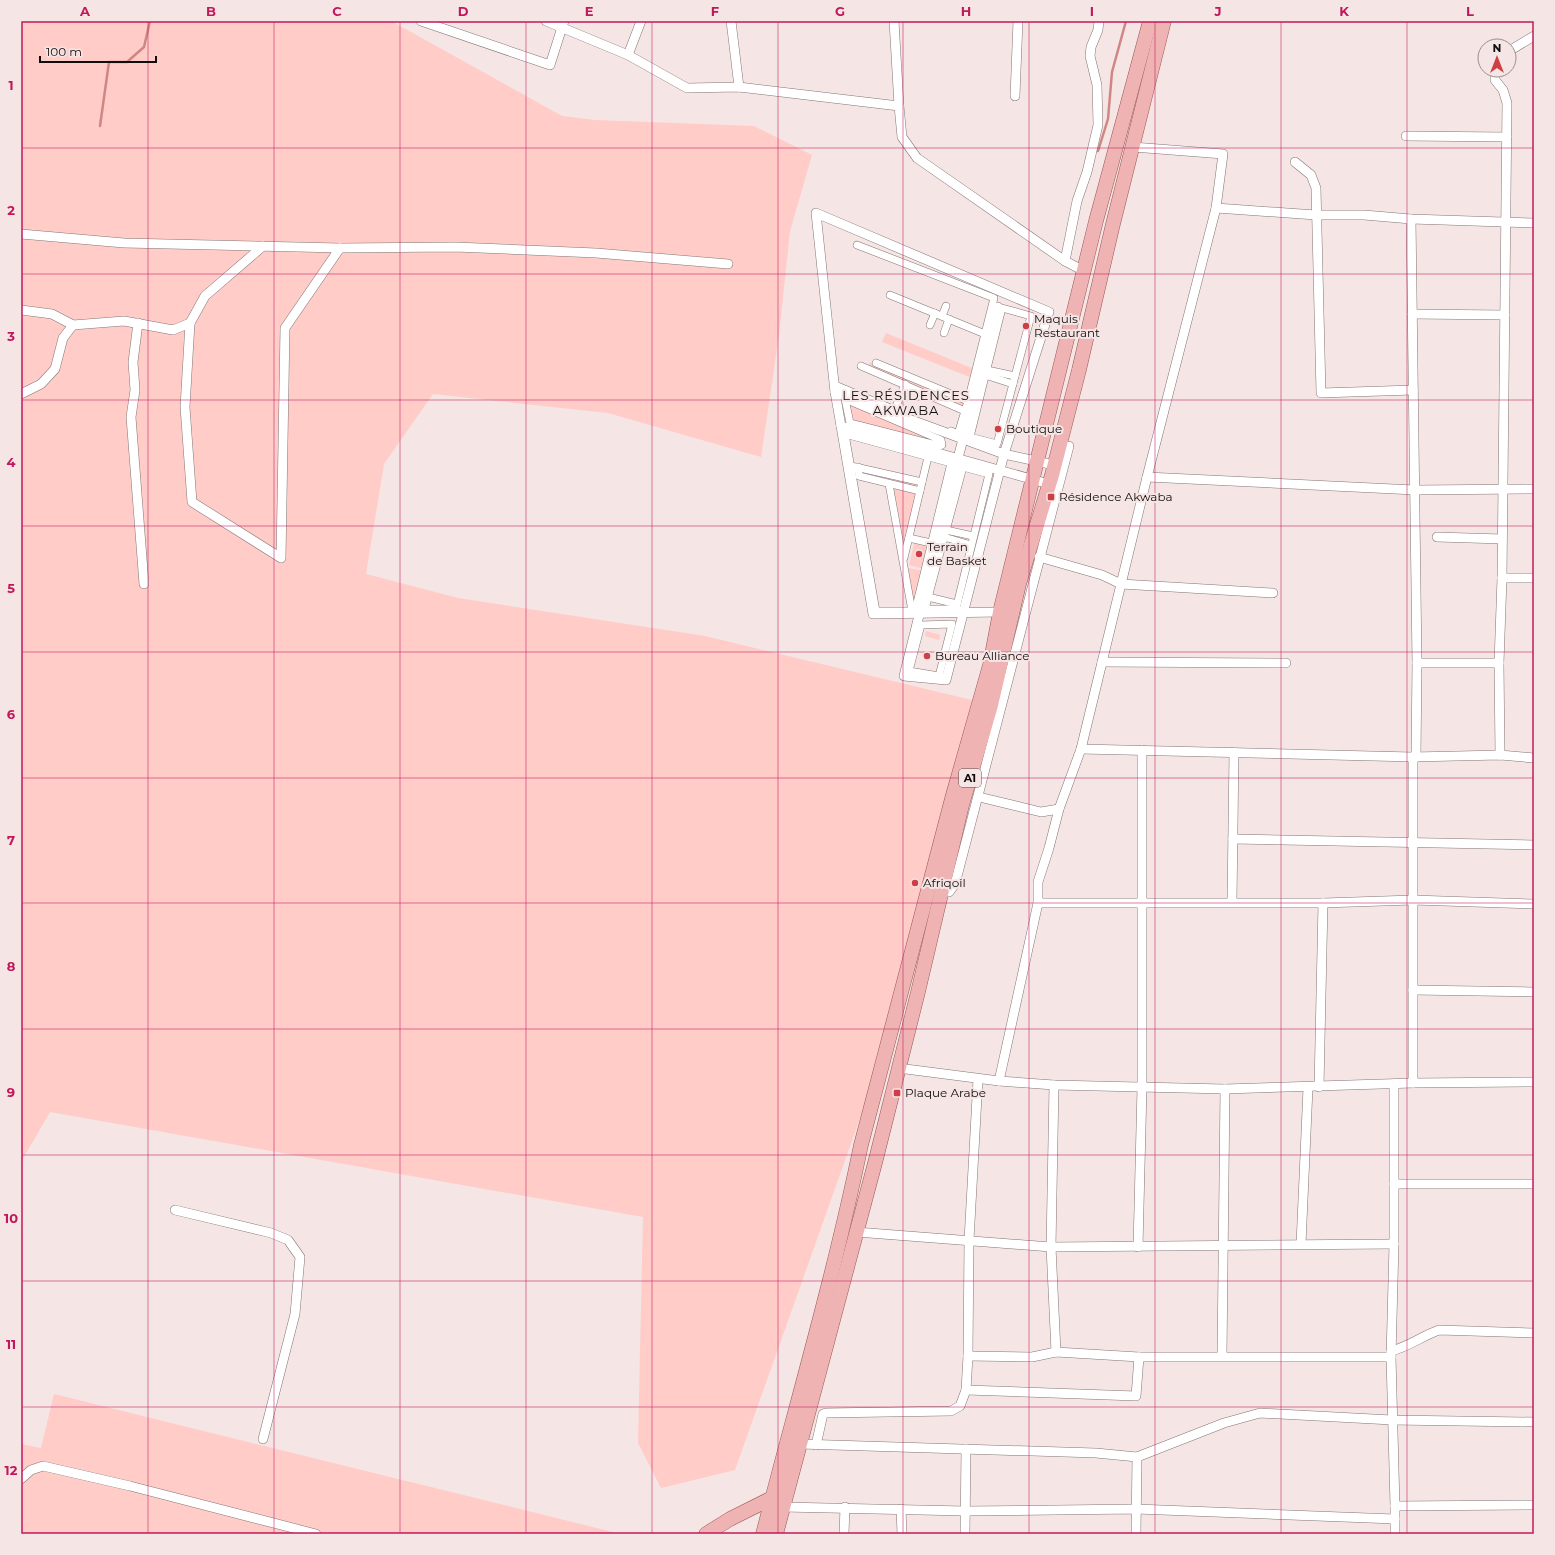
<svg xmlns="http://www.w3.org/2000/svg" width="1555" height="1555" font-family="Montserrat,sans-serif">
  <rect width="100%" height="100%" fill="#f5e5e4"/>
  <g fill="#ffccc8">
    <path d="M21,21h370l171,95 33,4 159,6 58,29 -22,76 -11,104 -18,122 -153,-44 -175,-19 -49,70 -18,110 92,24 247,38 275,66 -88,326 -157,442 -74,18 -23,-45 5,-226 -593,-105 -29,50z"/>
    <path d="M886,333l88,36 -2,9 -90,-36z"/>
    <path d="M870,362l96,40 -1,5 -97,-41z"/>
    <path d="M848,402l79,35 -1,2 -75,-19z"/>
    <path d="M860,470l60,14 -2,5 -57,-14z"/>
    <path d="M893,486l25,6 -13,54z"/>
    <path d="M915,540l15,3 -6,26 -15,-4z"/>
    <path d="M908,568l16,3 -8,31 -4,-1z"/>
    <path d="M926,631l14,4 -1,5 -14,-4z"/>
    <path d="M54,1394l567,140h-600v-90l20,4z"/>
  </g>
  <g fill="none" stroke-linecap="round" stroke-linejoin="round">
    <g stroke="#d08683" stroke-width="2.5">
      <path d="M100,126l9,-64h18l17,-15 6,-26"/>
      <path d="M1098,151l10,-32 4,-47 14,-51"/>
    </g>
    <defs>
      <g id="pedestrian">
        <path d="M857,245l137,53 -26,103"/>
        <path d="M890,295l95,39"/>
        <path d="M1002,308l29,8 -34,128 -27,-7z"/>
        <path d="M942,316l4,-10"/>
        <path d="M930,325l5,-12"/>
        <path d="M944,333l5,-14"/>
        <path d="M876,363l92,38 -10,33 -7,-3"/>
        <path d="M861,366l104,45"/>
        <path d="M987,370l28,6"/>
        <path d="M985,375l28,9"/>
        <path d="M835,385l65,27"/>
        <path d="M845,399l96,41 1,5 -2,1 -90,-23z"/>
        <path d="M895,409l10,-25"/>
        <path d="M845,434l106,29 -36,148h-39z"/>
        <path d="M851,466l71,16"/>
        <path d="M858,467l1,9 61,15"/>
        <path d="M963,467l26,7 -33,135h-31z"/>
        <path d="M889,484l23,127"/>
        <path d="M946,530l27,6"/>
        <path d="M944,537l27,8"/>
        <path d="M909,538l22,5"/>
        <path d="M904,558l24,-101"/>
        <path d="M928,597l29,7"/>
        <path d="M952,624l-13,52 -30,-5 12,-46z"/>
      </g>
      <g id="minor">
        <path d="M421,21l129,44 14,-44"/>
        <path d="M546,21l82,34 59,33 52,-1 160,19 3,31 15,21 148,103 19,10"/>
        <path d="M731,21l8,66"/>
        <path d="M894,21l5,85"/>
        <path d="M1509,51l25,-15"/>
        <path d="M628,55l13,-34"/>
        <path d="M1495,70v10l8,10 4,13 -5,475 -3,85 1,92"/>
        <path d="M1015,96l3,-75"/>
        <path d="M1406,136l101,1"/>
        <path d="M1295,162l16,13 5,13 5,205 92,-3"/>
        <path d="M1216,208l100,7h48l47,4 123,4"/>
        <path d="M1411,219l6,444h82"/>
        <path d="M21,234l103,9 216,5 115,-1 141,6 132,11"/>
        <path d="M1065,261l12,-60 10,-29 11,-47 -1,-40 -7,-29 1,-9 7,-17 1,-9"/>
        <path d="M21,310l31,4 21,11 51,-4 49,9 17,-7 15,-27 58,-50"/>
        <path d="M1412,314l93,1"/>
        <path d="M138,323l-5,39 2,28 -4,27 13,167"/>
        <path d="M190,323l-5,84 7,95 89,56 4,-230 55,-80"/>
        <path d="M835,392l-19,-179 233,99 -45,142 -58,226 -42,-4 54,-218 40,-151"/>
        <path d="M21,394l20,-10 14,-15 8,-31 10,-13"/>
        <path d="M841,426l32,188 127,-2"/>
        <path d="M1147,477l268,13 119,-1"/>
        <path d="M1049,484l-208,-58 -6,-34 169,62 50,11"/>
        <path d="M1437,537l65,2"/>
        <path d="M1039,557l63,18 19,9 152,9"/>
        <path d="M1502,578h32"/>
        <path d="M1102,662l184,1"/>
        <path d="M1081,749l332,8 87,-2 34,3"/>
        <path d="M1413,757v326"/>
        <path d="M1416,757l1,-94"/>
        <path d="M979,797l62,15 18,-3"/>
        <path d="M1233,839l301,6"/>
        <path d="M940,892h9l6,-8 114,-438"/>
        <path d="M1232,902l2,-150"/>
        <path d="M1038,903h285l90,-3 121,4"/>
        <path d="M1413,990l121,2"/>
        <path d="M898,1068l101,13 55,4 171,4 188,-6 121,-1"/>
        <path d="M999,1081l39,-178v-21l11,-34 10,-39 22,-60 66,-272 69,-269 7,-54 -90,-7"/>
        <path d="M1394,1084v160l-3,113 4,149v28"/>
        <path d="M1054,1085l-3,162 5,105"/>
        <path d="M1319,1087l4,-184"/>
        <path d="M1394,1184h140"/>
        <path d="M175,1210l96,23 17,7 12,17 -5,57 -32,125"/>
        <path d="M856,1232l195,15 343,-3"/>
        <path d="M1301,1244l7,-156"/>
        <path d="M1138,1247l4,-160v-337"/>
        <path d="M1391,1351c17,-4 31,-15 48,-21l95,3"/>
        <path d="M968,1356l64,1 24,-5 83,5h252"/>
        <path d="M1222,1356l3,-267"/>
        <path d="M966,1390l170,6 3,-39"/>
        <path d="M800,1444l296,9 41,4 87,-34 36,-10 132,7 142,2"/>
        <path d="M816,1445l7,-31 3,-1 125,-2 9,-5 6,-16 2,-34 1,-116 9,-161"/>
        <path d="M21,1479l10,-9 12,-4 87,20 186,48"/>
        <path d="M1395,1506l139,-1"/>
        <path d="M783,1507l182,4 171,-2 259,10"/>
        <path d="M901,1509l1,25"/>
        <path d="M844,1534l1,-27"/>
        <path d="M965,1534l1,-85"/>
        <path d="M1136,1534l1,-77"/>
      </g>
      <g id="primary">
        <path d="M706,1534l24,-15 42,-21"/>
        <path d="M763,1534c33,-129 71,-258 98,-389l92,-350 37,-130 10,-53 96,-391 54,-200"/>
        <path d="M776,1534l99,-371 43,-171 44,-187 29,-100 28,-121 33,-109 27,-105 34,-146 51,-203"/>
      </g>
    </defs>
    <use href="#pedestrian" stroke="#847675" stroke-width="8"/>
    <use href="#minor" stroke="#847675" stroke-width="10"/>
    <use href="#primary" stroke="#995856" stroke-width="15"/>
    <use href="#pedestrian" stroke="#fff" stroke-width="7"/>
    <use href="#minor" stroke="#fff" stroke-width="9"/>
    <use href="#primary" stroke="#eeb3b2" stroke-width="14"/>
  </g>
  <path fill="none" stroke="#c2185b" stroke-width="1" stroke-opacity="0.55" d="M148,21v1513M274,21v1513M400,21v1513M526,21v1513M652,21v1513M778,21v1513M903,21v1513M1029,21v1513M1155,21v1513M1281,21v1513M1407,21v1513M21,148h1513M21,274h1513M21,400h1513M21,526h1513M21,652h1513M21,778h1513M21,903h1513M21,1029h1513M21,1155h1513M21,1281h1513M21,1407h1513"/>
  <g fill="#ce3f45" stroke="#f5e5e4" stroke-width="1.5">
    <circle cx="1026" cy="326" r="4"/>
    <circle cx="998" cy="429" r="4"/>
    <rect x="1047" y="493" width="8" height="8" rx="2"/>
    <circle cx="919" cy="554" r="4"/>
    <circle cx="927" cy="656" r="4"/>
    <circle cx="915" cy="883" r="4"/>
    <rect x="893" y="1089" width="8" height="8" rx="2"/>
  </g>
  <g text-anchor="middle" stroke-width="4" stroke-linejoin="round" paint-order="stroke">
    <rect fill="#f5e5e4" stroke="#564e4e" stroke-width="1" x="959" y="769" width="22" height="18" rx="3"/>
    <g font-size="11" font-weight="bold" fill="#120d0d">
      <text x="970" y="782">A1</text>
    </g>
    <g font-size="12" fill="#120d0d" stroke="#f5e5e4" text-anchor="start">
      <text x="1034" y="323">Maquis<tspan x="1034" dy="14">Restaurant</tspan></text>
      <text x="1006" y="433">Boutique</text>
      <text x="1059" y="501">Résidence Akwaba</text>
      <text x="927" y="551">Terrain<tspan x="927" dy="14">de Basket</tspan></text>
      <text x="935" y="660">Bureau Alliance</text>
      <text x="923" y="887">Afriqoil</text>
      <text x="905" y="1097">Plaque Arabe</text>
    </g>
    <g font-size="13" letter-spacing="1" fill="#120d0d" stroke="#f5e5e4">
      <text x="906" y="400">LES RÉSIDENCES<tspan x="906" dy="15">AKWABA</tspan></text>
    </g>
  </g>
  <rect width="1555" height="1555" fill="none" stroke="#f5e5e4" stroke-width="44"/>
  <g transform="translate(1497 58)"><circle r="19" fill="#f5e5e4" stroke="#9a8f8e"/>
  <path d="M0-3L7 15L0 10L-7 15Z" fill="#ce3f45"/>
  <text y="-6" font-size="11" font-weight="bold" text-anchor="middle" fill="#120d0d">N</text>
  </g>
  <path d="M40 56v6h116v-6" fill="none" stroke="#120d0d" stroke-width="2"/>
  <text x="46" y="56" font-size="12" fill="#120d0d" stroke="#f5e5e4" stroke-width="3" paint-order="stroke">100 m</text>
  <rect x="22" y="22" width="1511" height="1511" fill="none" stroke="#c2185b" stroke-width="1.5"/>
  <g font-size="13" text-anchor="middle" font-weight="bold" fill="#c2185b">
    <text x="85" y="16">A</text>
    <text x="211" y="16">B</text>
    <text x="337" y="16">C</text>
    <text x="463" y="16">D</text>
    <text x="589" y="16">E</text>
    <text x="715" y="16">F</text>
    <text x="840" y="16">G</text>
    <text x="966" y="16">H</text>
    <text x="1092" y="16">I</text>
    <text x="1218" y="16">J</text>
    <text x="1344" y="16">K</text>
    <text x="1470" y="16">L</text>
    <text x="11" y="90">1</text>
    <text x="11" y="215">2</text>
    <text x="11" y="341">3</text>
    <text x="11" y="467">4</text>
    <text x="11" y="593">5</text>
    <text x="11" y="719">6</text>
    <text x="11" y="845">7</text>
    <text x="11" y="971">8</text>
    <text x="11" y="1097">9</text>
    <text x="11" y="1223">10</text>
    <text x="11" y="1349">11</text>
    <text x="11" y="1475">12</text>
  </g>
</svg>
